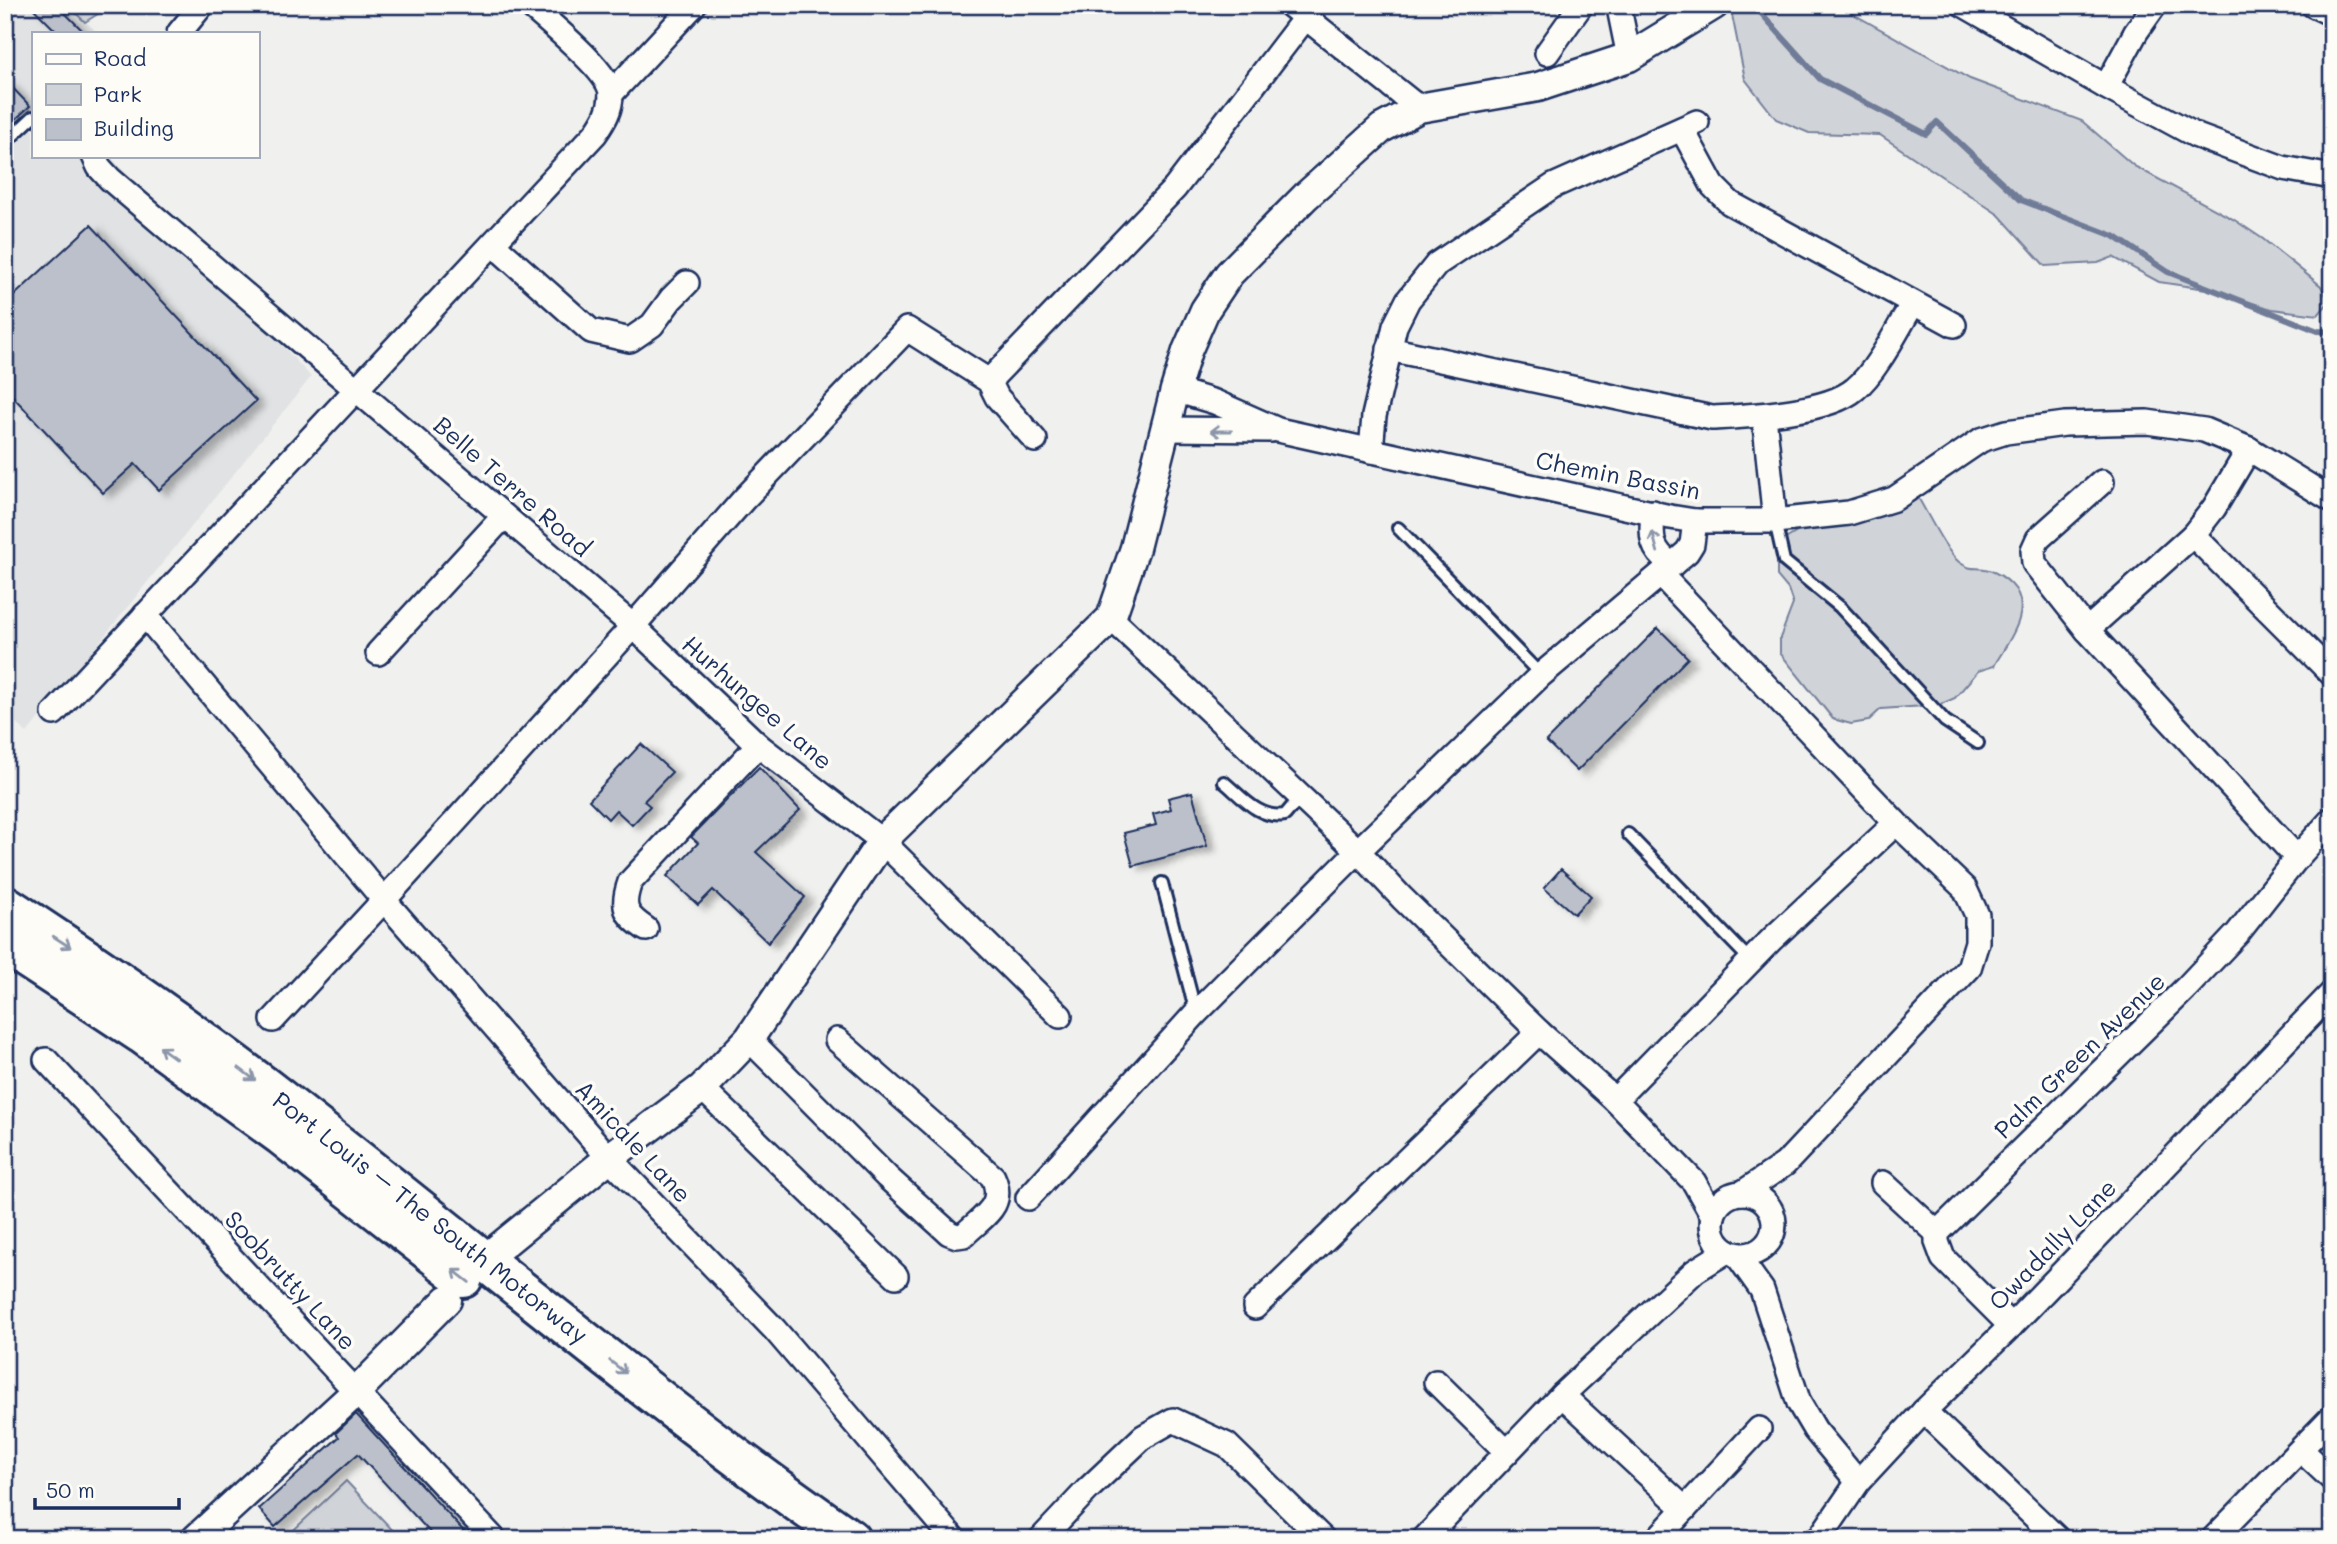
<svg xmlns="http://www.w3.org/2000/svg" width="2337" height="1544" font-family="Mali,sans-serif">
  <defs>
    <filter id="shadow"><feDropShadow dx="8" dy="4.5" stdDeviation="3.5" flood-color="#0004"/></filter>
  </defs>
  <rect width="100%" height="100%" fill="#f0f0ee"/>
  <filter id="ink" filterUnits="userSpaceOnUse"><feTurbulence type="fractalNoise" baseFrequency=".0143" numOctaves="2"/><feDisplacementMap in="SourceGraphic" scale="14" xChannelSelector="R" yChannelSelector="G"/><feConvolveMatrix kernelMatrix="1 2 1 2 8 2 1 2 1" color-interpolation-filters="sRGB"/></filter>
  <g filter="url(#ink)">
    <path fill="#e0e2e3" d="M5,5h62l31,28h-65v123h77l201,221 -284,356 -22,-21z"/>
    <g fill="#d0d3d8" stroke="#76819b" stroke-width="2">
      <path d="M67,5h45l-27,17z"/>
      <path d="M1730,5h107l133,74 112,42 52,45 99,53 30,20 58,47 8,16 -11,13 -46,-6 -66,-20 -47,-7 -46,-25 -15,6 -53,3 -46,-51 -119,-80 -71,-2 -33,-14 -31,-40z"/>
      <path d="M1916,494c10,16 30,58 43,68 13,10 17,4 30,8 9,3 16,8 22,14 25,25 -4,59 -17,82l-16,5 -23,27 -16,7 -58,4 -13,12 -17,3 -18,-5 -53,-66v-15l13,-34 -5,-15 -11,-13v-32l59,-35z"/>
      <path d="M346,1481l55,58h-117z"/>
    </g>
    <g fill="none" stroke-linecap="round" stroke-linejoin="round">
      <path stroke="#6f7b97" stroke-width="6" d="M1754,5l66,74 106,55 11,-12 84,78 93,36 54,36 150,59 14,1"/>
    </g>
    <g fill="#bbc0ca" stroke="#1b2f5e" stroke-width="2" filter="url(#shadow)">
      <path d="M30,5h27l28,28h-27z"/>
      <path d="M5,80l25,26 -25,23z"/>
      <path d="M91,225l165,176 -97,89 -24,-26 -32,29 -98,-105v-84z"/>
      <path d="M1658,628l30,30 -111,113 -31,-30z"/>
      <path d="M641,744l31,28 -28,29 6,5 -18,19 -16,-15 -8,9 -19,-19z"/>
      <path d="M759,767l41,43 -44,42 49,45 -37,46 -55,-53 -15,15 -31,-29 31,-33 -7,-6z"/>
      <path d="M1192,792l15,54 -74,20 -9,-33 32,-8 -3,-11 18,-5 -3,-11z"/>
      <path d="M1561,869l30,27 -17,18 -30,-26z"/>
      <path d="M356,1414l115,125h-35l-78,-85 -83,73 -16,-18 80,-72 -3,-4z"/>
    </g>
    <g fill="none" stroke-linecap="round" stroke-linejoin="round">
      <defs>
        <g id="service">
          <path d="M5,143l28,-26"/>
          <path d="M5,258h1"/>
          <path d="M1775,521l9,40 56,46 105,114 33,22"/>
          <path d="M1398,528l143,147"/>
          <path d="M1224,782c19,16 35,37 61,33l16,-19"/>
          <path d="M1628,834l123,127"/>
          <path d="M1162,883l34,130"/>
        </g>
        <g id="minor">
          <path d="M1290,5l129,103"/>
          <path d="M1616,5l3,3 10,49"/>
          <path d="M1964,5l142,82 91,49 86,32 49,9"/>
          <path d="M2313,5l19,9"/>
          <path d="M179,33l23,-28"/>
          <path d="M1547,53l34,-48"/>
          <path d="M2106,87l30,-55 19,-27"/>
          <path d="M611,94l83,-89"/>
          <path d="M1682,129l31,57 17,17 224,122"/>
          <path d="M94,156l5,11 11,12 523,447 125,119 124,96 178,175"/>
          <path d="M493,244l98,87 39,9 22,-15 19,-26 16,-16"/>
          <path d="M1389,349l323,69c37,-2 115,-5 143,-29 22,-18 43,-61 58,-86"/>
          <path d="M989,381l186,-193 130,-170"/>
          <path d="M1175,390l40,12 63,28 392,87 25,4h80l74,-8 45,-14 87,-59 25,-8 59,-8 82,-2 57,8 45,19 83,51"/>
          <path d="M1764,416l11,105"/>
          <path d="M1165,429l106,1"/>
          <path d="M1371,451l3,-35 21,-90 13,-26 29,-36 116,-78 144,-64"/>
          <path d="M2102,482l-64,57 -5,11 1,13 53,67 210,228"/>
          <path d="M1653,512c-2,26 -3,37 19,53"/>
          <path d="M2193,535l139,139"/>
          <path d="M1662,576l234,247 69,66 12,26v27l-8,26 -184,196 -43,29"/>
          <path d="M145,615l239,285 249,-274 111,-127 163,-170 82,52 8,16 38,43"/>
          <path d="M1111,618l247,233 44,47 137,134 76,68 79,82 19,34"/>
          <path d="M2087,630l106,-95 21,-27 35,-59"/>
          <path d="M378,653l126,-137"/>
          <path d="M54,713l541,-579c9,-13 16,-24 16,-40 -1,-22 -64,-73 -82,-89"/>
          <path d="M646,929c-21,-14 -25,-22 -16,-47l128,-137"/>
          <path d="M273,1020l111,-120 225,258 166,172 179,209"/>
          <path d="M749,1039l138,138 62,56 8,3 7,-1c19,-19 42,-29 29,-58l-156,-137"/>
          <path d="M46,1060l448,479"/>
          <path d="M702,1088l194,188"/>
          <path d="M1615,1100l157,-161 124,-116"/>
          <path d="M1883,1183l54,50"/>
          <circle cx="1743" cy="1224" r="31"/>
          <path d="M1028,1198l168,-185 162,-162 183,-176 146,-123 5,-8 3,-23"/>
          <path d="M1737,1255l25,35 37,113 16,27 43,52"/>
          <path d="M1255,1307l284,-275"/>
          <path d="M2011,1326l-68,-68 -6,-16v-9l250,-246 50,-53 60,-76 35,-39"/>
          <path d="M1436,1382l71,70"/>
          <path d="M1562,1395l123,114"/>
          <path d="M1924,1411l134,128"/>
          <path d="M2301,1450l31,29"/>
          <path d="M1041,1539l47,-50 55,-52 30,-17 54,25 96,94"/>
          <path d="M1424,1539l138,-144 133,-124 32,-20"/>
          <path d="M1657,1539l102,-110"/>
          <path d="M1819,1539l39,-57 66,-71 87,-85 321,-333"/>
          <path d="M2213,1539l119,-122"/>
        </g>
        <g id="tertiary">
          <path d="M496,1250l113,-92 93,-70 47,-49 133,-198 229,-223 24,-70 40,-158 12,-39 18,-41 24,-36 77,-78 76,-68 37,-20 119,-21 91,-30 85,-52"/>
          <path d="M196,1539l161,-148 90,-91"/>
        </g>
        <g id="trunk">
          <path d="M5,905c98,64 194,130 286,202 186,145 365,298 559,432"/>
          <path d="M5,944l137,90 140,102 181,142"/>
        </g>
      </defs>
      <use href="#service" stroke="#1b2f5e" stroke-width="16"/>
      <use href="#minor" stroke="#1b2f5e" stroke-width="28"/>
      <use href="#tertiary" stroke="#1b2f5e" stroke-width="33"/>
      <use href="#trunk" stroke="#1b2f5e" stroke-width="44"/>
      <use href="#service" stroke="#fdfcf7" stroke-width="10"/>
      <use href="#minor" stroke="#fdfcf7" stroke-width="23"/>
      <use href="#tertiary" stroke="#fdfcf7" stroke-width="28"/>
      <use href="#trunk" stroke="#fdfcf7" stroke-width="38"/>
    </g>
    <defs><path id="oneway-shaft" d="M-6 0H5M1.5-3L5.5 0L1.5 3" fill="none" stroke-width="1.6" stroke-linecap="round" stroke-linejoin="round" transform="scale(1.75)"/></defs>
    <g stroke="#8c96aa">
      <use href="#oneway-shaft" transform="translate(1221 431) rotate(180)"/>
      <use href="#oneway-shaft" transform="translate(1655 542) rotate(-105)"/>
      <use href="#oneway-shaft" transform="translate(62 942) rotate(33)"/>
      <use href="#oneway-shaft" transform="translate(168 1053) rotate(-144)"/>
      <use href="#oneway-shaft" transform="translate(247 1074) rotate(37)"/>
      <use href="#oneway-shaft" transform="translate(461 1276) rotate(-142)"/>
      <use href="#oneway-shaft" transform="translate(618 1367) rotate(38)"/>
    </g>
  </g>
  <g text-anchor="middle" stroke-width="7" stroke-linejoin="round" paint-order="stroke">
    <g font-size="24" fill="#1b2f5e" stroke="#fdfcf7">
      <text transform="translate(1618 476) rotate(11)" y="8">Chemin Bassin</text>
      <text transform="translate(512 487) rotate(41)" y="8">Belle Terre Road</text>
      <text transform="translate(757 703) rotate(41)" y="8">Hurhungee Lane</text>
      <text transform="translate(2080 1056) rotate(-44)" y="8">Palm Green Avenue</text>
      <text transform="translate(633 1142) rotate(47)" y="8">Amicale Lane</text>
      <text transform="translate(430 1218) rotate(38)" y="8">Port Louis – The South Motorway</text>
      <text transform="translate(2053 1245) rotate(-46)" y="8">Owadally Lane</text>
      <text transform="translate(290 1281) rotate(47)" y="8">Soobrutty Lane</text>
    </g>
  </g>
  <rect width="2337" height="1544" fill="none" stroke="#fdfcf7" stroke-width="28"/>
  <rect x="14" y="14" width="2309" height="1516" fill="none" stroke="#1b2f5e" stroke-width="2.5" filter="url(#ink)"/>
  <rect x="32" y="32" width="228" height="126" fill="#fdfcf7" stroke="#a3aaba" stroke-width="2"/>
  <rect x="46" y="54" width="35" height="10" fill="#fdfcf7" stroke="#a3aaba" stroke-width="2"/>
  <text x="94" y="66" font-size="21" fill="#1b2f5e">Road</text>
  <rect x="46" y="84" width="35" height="21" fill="#d0d3d8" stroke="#a3aaba" stroke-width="2"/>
  <text x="94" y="102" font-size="21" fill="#1b2f5e">Park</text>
  <rect x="46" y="119" width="35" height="21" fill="#bbc0ca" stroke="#a3aaba" stroke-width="2"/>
  <text x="94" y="136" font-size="21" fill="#1b2f5e">Building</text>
  <path d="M35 1498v10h144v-10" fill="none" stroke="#1b2f5e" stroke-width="3.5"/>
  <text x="46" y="1498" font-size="21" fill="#1b2f5e" stroke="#fdfcf7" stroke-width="5" paint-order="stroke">50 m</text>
</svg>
